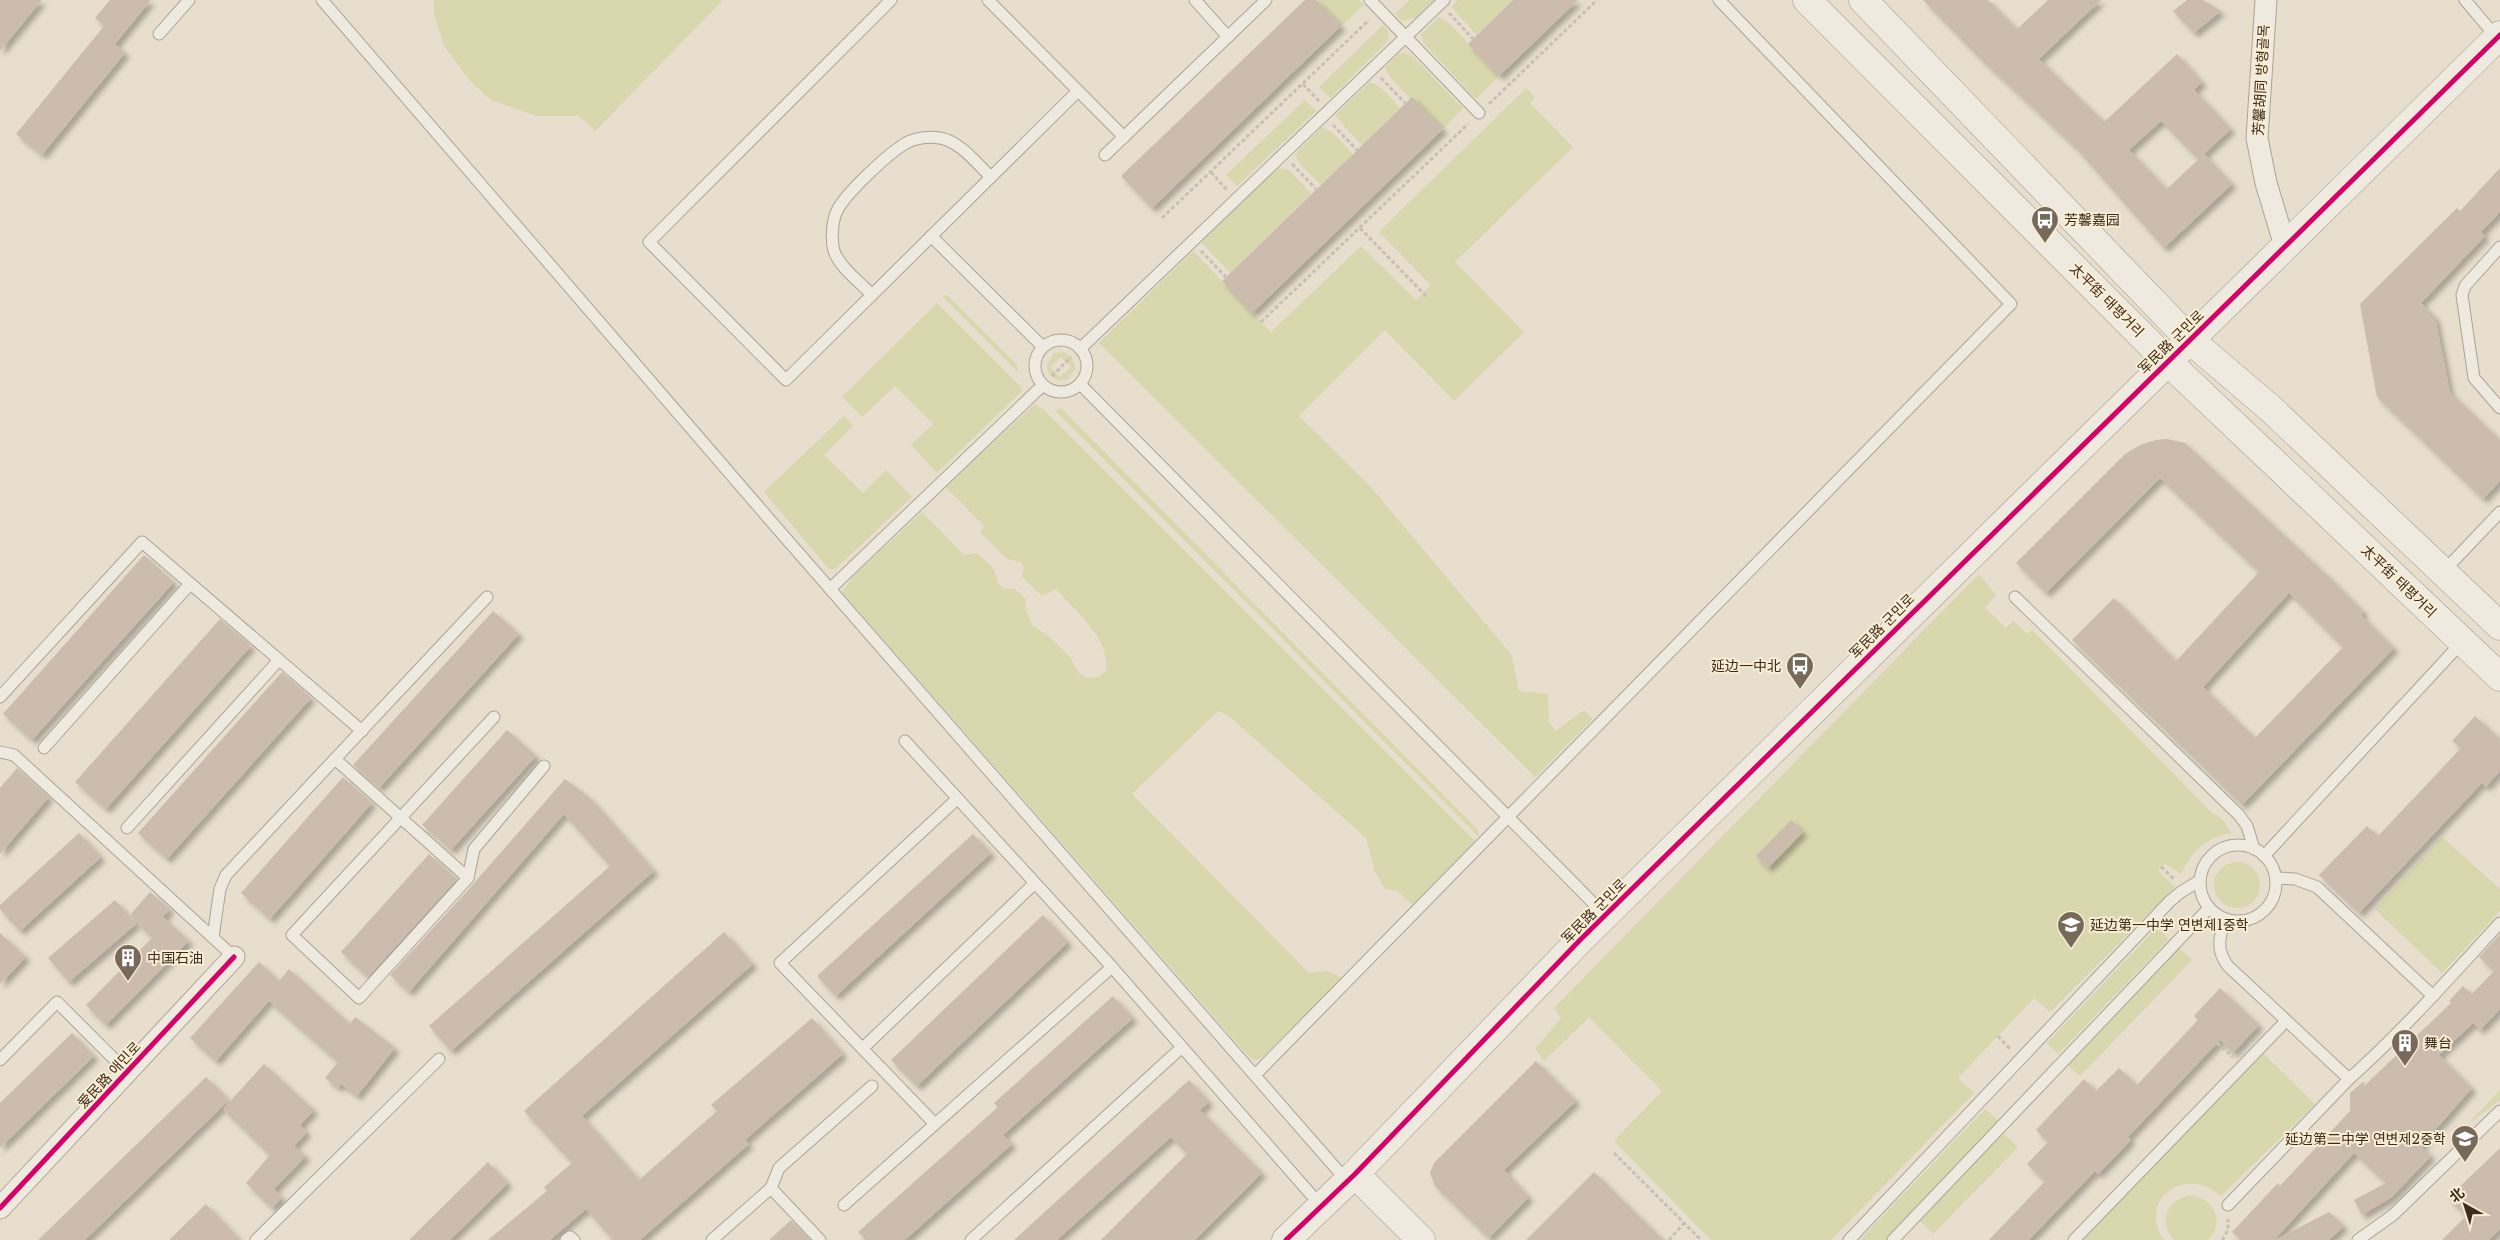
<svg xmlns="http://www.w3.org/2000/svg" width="2500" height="1240" font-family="'Libre Baskerville','Noto Sans SC','Noto Sans KR',serif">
  <defs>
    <filter id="shadow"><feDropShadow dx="4.5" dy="4.5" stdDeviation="2.5" flood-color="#0004"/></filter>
  </defs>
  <rect width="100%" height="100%" fill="#e7decd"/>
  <g fill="#d8d7ae" fill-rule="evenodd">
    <path d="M433,0h290l-128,131 -16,-15h-42l-46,-16 -19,-17 -28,-37 -9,-29z"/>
    <path d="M1316,0h43l5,5 -23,21z"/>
    <path d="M1410,0h24l-19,18 -13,3 -7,-7z"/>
    <path d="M1458,0h55l-36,35 -24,-26 -1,-3z"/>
    <path d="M1439,17l11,7 49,52 -23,23 -53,-57 -2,-8z"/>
    <path d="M1383,25l6,7 -1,8 -4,5 -54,53 -11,-11z"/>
    <path d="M1403,53l9,3 51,52 -20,21c-11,-11 -57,-51 -58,-62l13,-13z"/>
    <path d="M1370,82l9,4 21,22 -38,38 -27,-31z"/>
    <path d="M1526,88l9,9 -5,6 43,44 -118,115 69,70 -70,69 -69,-71 -86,86 71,70 141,168 8,37 29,3 1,28 7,9 28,-21 9,9 -58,58 -436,-434 94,-92 78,81 90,-86 55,54 15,-15 -52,-53z"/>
    <path d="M1305,100l11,11 -79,75 -11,-11z"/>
    <path d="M1322,127l11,6 20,21 -32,31 -21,-21 -5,-10z"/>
    <path d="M1278,168l11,2 22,24 -81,79 -29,-31z"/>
    <path d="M947,295l70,70 1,7 -76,-76z"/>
    <path d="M937,303l84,84 1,4 -85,82 -26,-28 22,-21 -38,-38 -33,31 -20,-20z"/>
    <path d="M1063,352l8,4 5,12 -9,12c-11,2 -19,-3 -20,-15l7,-12zM1061,357l10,10 -11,10 -10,-10z"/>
    <path d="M1035,404l10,7 430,430 -63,64 -14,-14 -13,-2 -10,-17 -9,-34 -137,-122 -11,-5 -86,83 177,179 18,-2 15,7 -79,79 -6,3 -7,-2 -408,-466 12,-16 68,-64 42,43 12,-2c5,4 11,9 16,14 9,12 0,23 23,22l11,10 -1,9 7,17 14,9 24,23 8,15 8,6 12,-1 8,-6c5,-32 -30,-59 -50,-82l-14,7 -20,-19 2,-9 -3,-6 -14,-3 -27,-27 4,-6 -38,-39z"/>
    <path d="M1061,408l417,422 1,7 -424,-427z"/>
    <path d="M844,416l9,10 -29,29 39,38 23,-23 26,27 -77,72h-6l-65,-77z"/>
    <path d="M1979,574l17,21 -11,13 21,20 8,-7 13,13 5,-4 181,184 9,5 9,14c-26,5 -39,18 -50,41l-16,-10 -7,7 17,16 -125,125 -16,-14 -76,80 16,15 -143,147h-120l-97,-99 48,-50 -73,-74 -45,44 -9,-12 26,-31 -7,-10z"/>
    <path d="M2442,837l58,52v22l-58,62 -67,-64z"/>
    <circle cx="2237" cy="885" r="23"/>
    <path d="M2157,927l12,12 -111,115 -11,-11z"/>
    <path d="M2177,946l15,14 -112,116 -15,-13z"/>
    <path d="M2262,1052l53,52 -94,92c-36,-32 -85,5 -57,44h-85z"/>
    <path d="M2500,1090v10l-33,25z"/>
    <path d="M1985,1109l15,13 -115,118h-25z"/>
    <path d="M2003,1133l15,14 -85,87 -14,-14z"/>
    <path d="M2188,1195c24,1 39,26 20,45h-34c-16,-18 -8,-38 14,-45z"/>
  </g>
  <g fill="#ccbcae" fill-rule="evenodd" filter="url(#shadow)">
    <path d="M0,0h42l-42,51z"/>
    <path d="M110,0h41l-36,44 10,9 -83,102 -26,-21 88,-108 -9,-8z"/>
    <path d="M1305,0h11l25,26 -189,182 -31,-32z"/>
    <path d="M1513,0h65l-79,76 -31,-32z"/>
    <path d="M1923,0h65l29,29 31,-29h53l-62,59 65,63 73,-68 25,28 -8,8 37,39 -27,25 28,30 -68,64 -88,-100 -93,-87zM2161,121l37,38 6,-5 -37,35 -38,-39z"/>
    <path d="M2187,0h16l18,11 -27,22 -21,-22z"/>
    <path d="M1412,97l31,32 -191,184 -30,-32z"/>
    <path d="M2500,168v44l-19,20 4,4 -64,67 14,14 15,75 50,48v41l-17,18 -106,-102 -17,-93 97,-96 3,3z"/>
    <path d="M2167,439l18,4 148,138 31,31 -3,3 33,33 -152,157 -170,-165 42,-42 62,63 83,-89 -99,-94 -114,115 -30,-30 109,-109 15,-9 16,-5zM2289,593l54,54 -88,91 -52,-51z"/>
    <path d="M144,555l30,27 -142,158 -29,-26z"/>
    <path d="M493,611l26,23 -140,154 -26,-23z"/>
    <path d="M220,619l31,27 -145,163 -31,-27z"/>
    <path d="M282,672l29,26 -144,161 -29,-26z"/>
    <path d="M2475,716l25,23v32l-14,16 -4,-4 -123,130 -40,-38 48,-49 11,10 83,-88 -9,-7z"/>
    <path d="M507,730l29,26 -85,94 -29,-25z"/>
    <path d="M17,768l32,29 -49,57v-66z"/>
    <path d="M343,777l29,26 -102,116 -29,-26z"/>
    <path d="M565,779l25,19 64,73 -203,180 -22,-25 181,-160 -46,-52 -155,178 -19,-17 78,-85z"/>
    <path d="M1791,820l12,12 -35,36 -12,-12z"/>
    <path d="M79,833l22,24 -81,74 -20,-22v-4z"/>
    <path d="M973,834l18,19 -155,143 -19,-20z"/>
    <path d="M429,854l28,25 -89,98 -27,-25z"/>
    <path d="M150,892l20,17 -7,8 26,24 -83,84 -20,-20 66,-67 -22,-23z"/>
    <path d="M115,900l21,24 -67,58 -21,-24z"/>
    <path d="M1043,915l25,27 -151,144 -26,-26z"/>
    <path d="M724,932l29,32 -171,152 57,64 78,-69 -6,-6 101,-87 31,36 -98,86 4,4 -109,96h-27l-27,-31 -36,31h-62l59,-49 -3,-4 28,-24 -48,-52z"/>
    <path d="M0,933l26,24 -26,27z"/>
    <path d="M2500,934v75l-20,21 -7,-7 -34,32 33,33 -51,58 10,10 -39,41 -30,18 -8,-15 32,-17 -32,-30 -80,87h-33l-9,-8 46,-49 2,3 70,-75v-18l14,-12v5l87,-83 -2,-2 14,-15 9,8 22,-23 -15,-14z"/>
    <path d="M259,962l20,19 10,-12 61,55 5,-7 40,31 -38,48 -16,-12 -3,4 -13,-10 13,-16 -69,-61 -53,60 -26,-23z"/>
    <path d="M2220,988l39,37 -26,28 -13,-13 -92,97 3,3 -33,34 -3,-3 -66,69h-40l56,-59 -18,-17 21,-22 -12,-12 48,-51 12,12 23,-23 18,17 61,-65 -4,-4z"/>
    <path d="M1113,996l20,22 -130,117 9,9 -107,96h-39l-8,-8 140,-125 -4,-4z"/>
    <path d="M72,1033l22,23 -94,92v-45z"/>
    <path d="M1536,1061l40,40 -72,69 25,27 -40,41 -54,-52 -5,-13 4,-10z"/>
    <path d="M264,1064l50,46 -14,15 7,7 -13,14 12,10 -32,33 8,9 -10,10 -26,-25 24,-28 -47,-46z"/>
    <path d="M206,1077l23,23 -144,140h-47z"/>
    <path d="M1189,1080l20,22 -9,8 62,63 -67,67h-94l86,-86 -16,-17 -114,103h-43z"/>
    <path d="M2500,1148v81l-11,11h-47l24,-24 -18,-18z"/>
    <path d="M488,1162l20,21 -58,57h-41z"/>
    <path d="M1594,1172l69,68h-137z"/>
    <path d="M206,1204l34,36h-71z"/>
    <path d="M2329,1212l15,14 -15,14h-54z"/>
    <path d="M791,1220l19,20h-41z"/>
  </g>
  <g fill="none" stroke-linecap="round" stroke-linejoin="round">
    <defs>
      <g id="lane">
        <path d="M322,0l454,527 571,654"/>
        <path d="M891,0l-242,242 137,138 292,-289"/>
        <path d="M988,0l136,137"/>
        <path d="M1195,0l33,37"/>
        <path d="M1370,0l109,113"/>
        <path d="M2465,0l32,38"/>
        <path d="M159,34l30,-34"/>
        <path d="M1105,155l161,-155"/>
        <path d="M931,236l112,111"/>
        <path d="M2500,247l-35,39 -3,9 12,83 26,30"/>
        <path d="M872,295c-12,-13 -32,-27 -38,-44 -3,-10 -2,-28 2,-38 7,-18 53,-60 70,-70 9,-5 23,-7 34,-5 21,4 36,25 51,39"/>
        <circle cx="1061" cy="366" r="26"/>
        <path d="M1080,349l364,-349"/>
        <path d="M1080,384l525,531"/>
        <path d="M2443,572l57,-60"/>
        <path d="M830,589l213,-204"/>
        <path d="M2015,597l224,218 8,11 7,23"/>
        <path d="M0,697l142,-155 220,189"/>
        <path d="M494,717l-202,218 67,63 109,-120 6,-29 70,-83"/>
        <path d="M905,741l207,226 209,239"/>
        <path d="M44,748l146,-164"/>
        <path d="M0,752l14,3 220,202"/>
        <path d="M335,759l133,119"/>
        <path d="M127,828l152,-168"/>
        <circle cx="2238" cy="883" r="38"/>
        <path d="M2264,856l198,-214"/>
        <path d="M2276,878l19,1 22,8 116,109"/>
        <path d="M2225,920c-6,17 -9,31 3,46l121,113"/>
        <path d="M213,937l7,-48 6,-14 261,-278"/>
        <path d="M863,1048l172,-165"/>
        <path d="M0,1060l57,-58 70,70"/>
        <path d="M1256,1074l755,-770 -292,-304"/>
        <path d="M935,1124l-155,-161 177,-164"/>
        <path d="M771,1188l49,52"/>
        <path d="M844,1205l268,-238"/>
        <path d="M2228,1205l121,-126c54,-48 102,-103 151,-156"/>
        <path d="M256,1240l183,-181"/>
        <path d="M566,1240l4,-3 4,3"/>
        <path d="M712,1240l59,-52 8,-20 93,-82"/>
        <path d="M971,1240l210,-192"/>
        <path d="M1849,1240l321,-339 11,-9 18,-11"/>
        <path d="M1893,1240l316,-332"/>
        <path d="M2074,1240l212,-219"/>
        <path d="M2358,1240l35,-25 107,-104"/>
      </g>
      <g id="street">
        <path d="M2266,0l-9,138 9,45 19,63"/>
        <path d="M0,1208l234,-251"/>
      </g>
      <g id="secondary">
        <path d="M1807,0l360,361 333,316"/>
        <path d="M1863,0l327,340 81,69 229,217"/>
        <path d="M1355,1174l66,66"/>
        <path d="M1286,1240l69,-66 225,-234 920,-905"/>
      </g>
    </defs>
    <use href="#lane" stroke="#aca396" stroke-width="13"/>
    <use href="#street" stroke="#aca396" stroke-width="23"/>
    <use href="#secondary" stroke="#9c9386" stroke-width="29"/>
    <g stroke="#c8c0b6" stroke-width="3" stroke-dasharray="4 2.5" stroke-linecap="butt">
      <path d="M1449,13l24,26"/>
      <path d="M1381,78l24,25"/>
      <path d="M1303,84l16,17"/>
      <path d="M1489,104l108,-104"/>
      <path d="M1333,125l24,25"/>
      <path d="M1292,164l24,25"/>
      <path d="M1211,172l16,18"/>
      <path d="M1162,218l207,-198"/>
      <path d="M1360,228l66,68"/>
      <path d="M1201,251l25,26"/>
      <path d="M1261,322l207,-198"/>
      <path d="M1052,376l19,-19"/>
      <path d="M2161,867l13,12"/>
      <path d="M1998,1036l13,14"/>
      <path d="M2217,1043l16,14"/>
      <path d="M1614,1153l87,87"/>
      <path d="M1669,1240l15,-17"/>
      <path d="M2222,1240l6,-10v-11"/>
    </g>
    <use href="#lane" stroke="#efeae0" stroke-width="11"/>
    <use href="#street" stroke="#efeae0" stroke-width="21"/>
    <use href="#secondary" stroke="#efeae0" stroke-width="28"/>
    <defs>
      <g id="cycleway">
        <path d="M0,1208l234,-251"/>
        <path d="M1286,1240l69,-66 225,-234 920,-905"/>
      </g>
    </defs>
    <use href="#cycleway" stroke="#f9edd3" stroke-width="8"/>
    <use href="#cycleway" stroke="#d6006c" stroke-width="5"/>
  </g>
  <defs>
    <symbol id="bus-pin" viewBox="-11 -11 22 30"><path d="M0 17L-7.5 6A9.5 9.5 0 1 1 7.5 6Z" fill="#786a5b" stroke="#f9edd3"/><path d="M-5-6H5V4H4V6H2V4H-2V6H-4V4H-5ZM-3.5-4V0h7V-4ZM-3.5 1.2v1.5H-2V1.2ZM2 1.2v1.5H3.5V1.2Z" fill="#fff"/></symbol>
    <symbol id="school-pin" viewBox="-11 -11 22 30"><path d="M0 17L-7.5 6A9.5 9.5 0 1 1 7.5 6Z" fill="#786a5b" stroke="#f9edd3"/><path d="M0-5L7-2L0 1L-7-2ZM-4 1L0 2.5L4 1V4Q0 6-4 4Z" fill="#fff"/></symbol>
    <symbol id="building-pin" viewBox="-11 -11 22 30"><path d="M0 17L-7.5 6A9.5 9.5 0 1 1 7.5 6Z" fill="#786a5b" stroke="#f9edd3"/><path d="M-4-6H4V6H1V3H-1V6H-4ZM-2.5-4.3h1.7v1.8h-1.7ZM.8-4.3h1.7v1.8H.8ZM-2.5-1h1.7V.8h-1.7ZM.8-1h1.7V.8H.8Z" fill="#fff"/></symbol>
  </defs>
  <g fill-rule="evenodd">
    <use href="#bus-pin" x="2029" y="204" width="32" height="43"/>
    <use href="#bus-pin" x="1784" y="650" width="32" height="43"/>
    <use href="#school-pin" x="2055" y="909" width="32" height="43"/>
    <use href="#building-pin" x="112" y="942" width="32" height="43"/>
    <use href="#building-pin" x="2389" y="1027" width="32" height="43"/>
    <use href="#school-pin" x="2449" y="1123" width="32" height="43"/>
  </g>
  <g text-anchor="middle" stroke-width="4" stroke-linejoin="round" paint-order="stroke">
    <g font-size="14" fill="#3d2b1d" stroke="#f9edd3">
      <text transform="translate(2261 80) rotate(-87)" y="5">芳馨胡同 방형골목</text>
      <text transform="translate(2107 300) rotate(45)" y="5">太平街 태평거리</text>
      <text transform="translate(2171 342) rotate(-44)" y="5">军民路 군민로</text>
      <text transform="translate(2399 581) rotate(44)" y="5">太平街 태평거리</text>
      <text transform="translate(1882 626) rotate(-45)" y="5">军民路 군민로</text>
      <text transform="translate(1594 911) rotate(-45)" y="5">军民路 군민로</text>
      <text transform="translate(109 1075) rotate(-47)" y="5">爱民路 애민로</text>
    </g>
    <g font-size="14" fill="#3d2b1d" stroke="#f9edd3" text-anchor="start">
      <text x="2064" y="225">芳馨嘉园</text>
      <text x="1781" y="671" text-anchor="end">延边一中北</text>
      <text x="2090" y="930">延边第一中学 연변제1중학</text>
      <text x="147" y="963">中国石油</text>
      <text x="2424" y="1048">舞台</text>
      <text x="2446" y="1144" text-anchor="end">延边第二中学 연변제2중학</text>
    </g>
  </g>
  <g transform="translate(2465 1205) rotate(321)" stroke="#f9edd3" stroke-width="4" paint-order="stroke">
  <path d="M0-4L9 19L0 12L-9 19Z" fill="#3d2b1d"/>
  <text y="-8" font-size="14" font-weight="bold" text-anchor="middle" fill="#3d2b1d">北</text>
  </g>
</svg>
